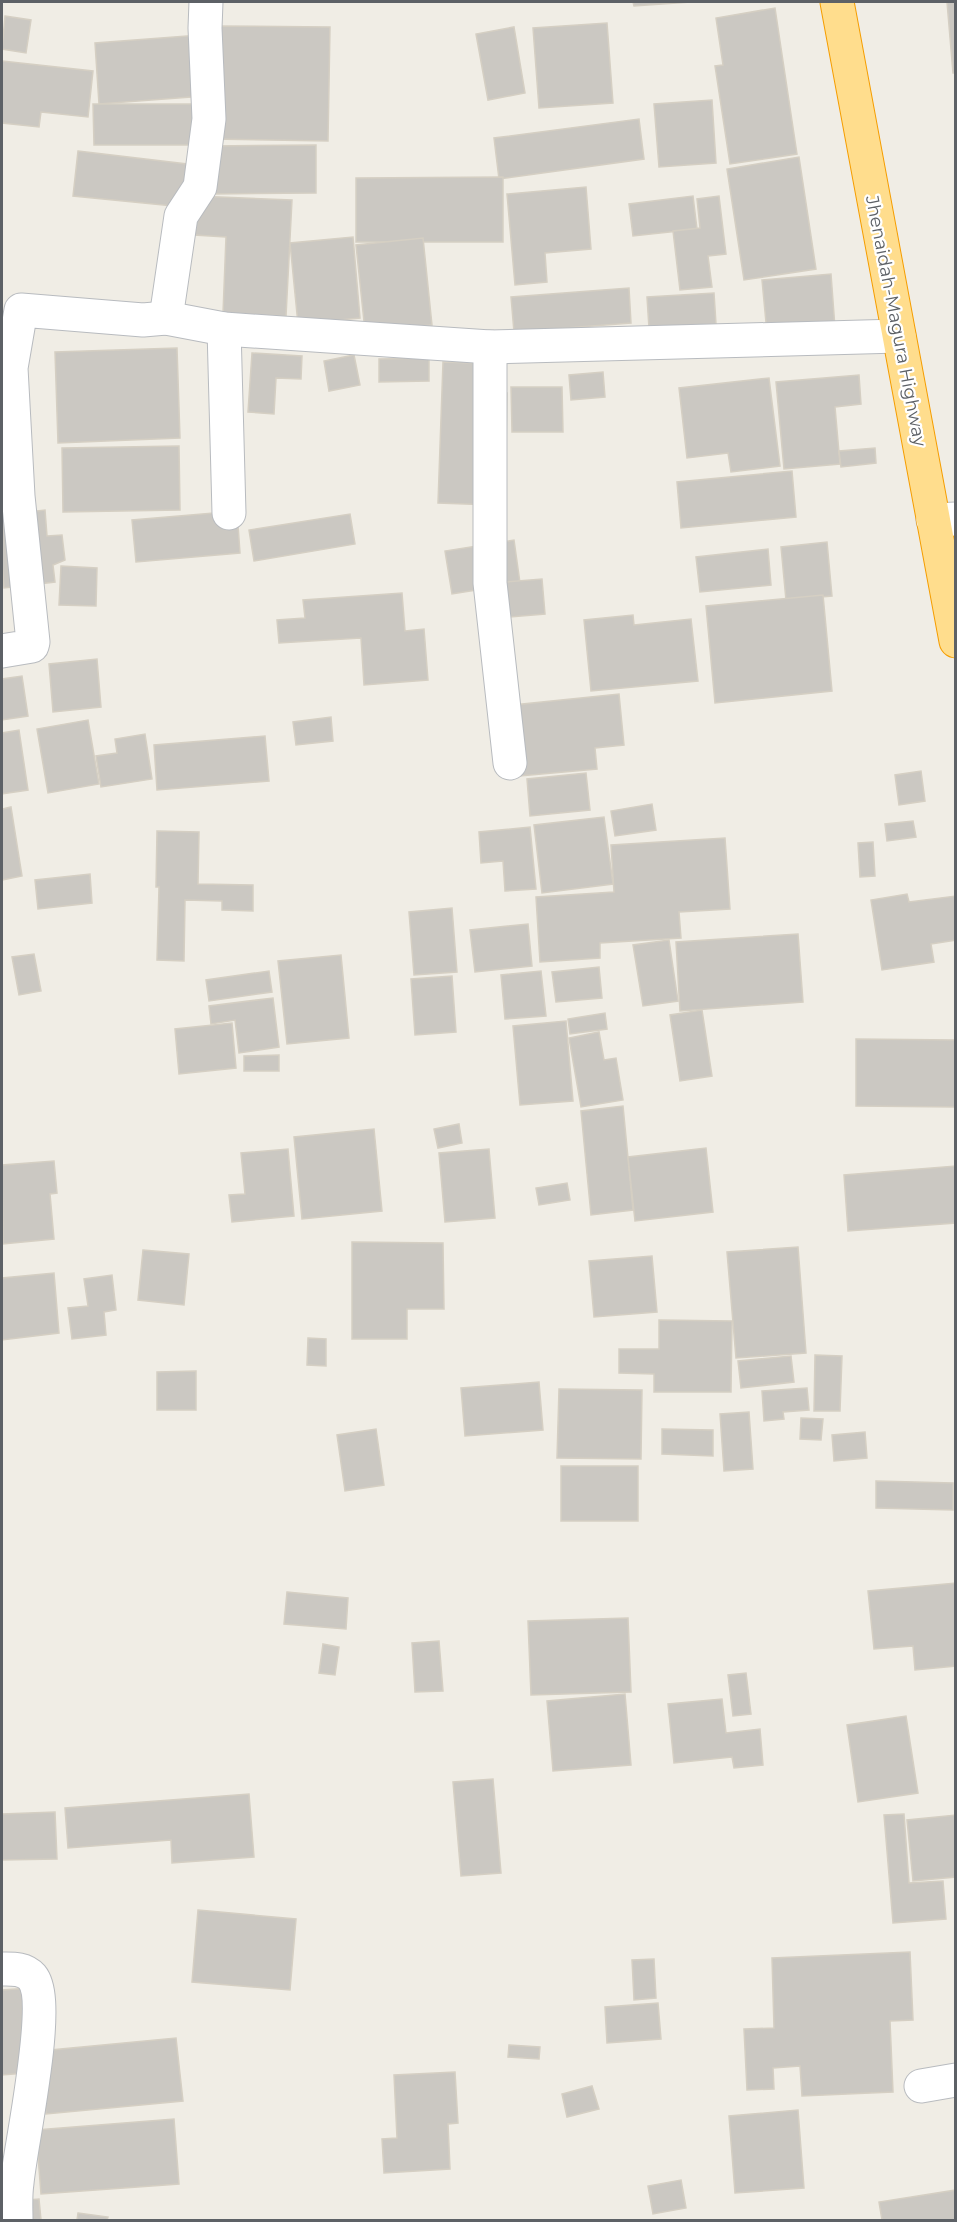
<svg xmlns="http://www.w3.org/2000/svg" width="957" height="2222" font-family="Montserrat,sans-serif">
  <rect width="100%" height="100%" fill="#f0ede5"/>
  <g fill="#cbc8c2" stroke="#d5cfc3" stroke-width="1.5">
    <path d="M633,2h58l-57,4z"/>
    <path d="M947,2h9v71h-3z"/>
    <path d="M775,8l22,146 -67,10 -15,-98 8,-1 -7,-47z"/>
    <path d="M5,16l26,4 -5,33 -24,-4z"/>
    <path d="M607,23l6,80 -74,5 -6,-80z"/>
    <path d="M215,26l115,1 -2,114 -115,-2z"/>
    <path d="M514,27l11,66 -37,7 -12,-66z"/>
    <path d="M200,35l4,61 -105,8 -4,-61z"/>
    <path d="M2,61l91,10 -5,46 -47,-5 -2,15 -37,-4z"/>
    <path d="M712,100l4,63 -57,4 -5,-63z"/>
    <path d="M93,104h108v41h-107z"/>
    <path d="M639,119l5,40 -145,20 -5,-41z"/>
    <path d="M316,145v48l-104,1 -1,-48z"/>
    <path d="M78,151l109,13 -4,43 -110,-11z"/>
    <path d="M799,157l17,112 -72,11 -17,-111z"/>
    <path d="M503,177v65h-147v-64z"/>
    <path d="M586,187l5,62 -46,4 2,29 -32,3 -8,-91z"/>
    <path d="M196,196l96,4 -6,116 -63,-3 3,-76 -32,-2z"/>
    <path d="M693,196l4,33 -64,7 -4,-32z"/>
    <path d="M719,196l7,58 -18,2 4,31 -32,3 -7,-59 27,-3 -3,-29z"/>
    <path d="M353,237l7,81 -62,6 -8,-81z"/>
    <path d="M423,238l9,87 -67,6 -9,-86z"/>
    <path d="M831,274l4,54 -68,5 -5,-53z"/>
    <path d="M629,288l2,35 -117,9 -3,-35z"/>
    <path d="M714,293l2,31 -67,4 -2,-31z"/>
    <path d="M177,348l3,90 -122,5 -3,-91z"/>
    <path d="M252,353l50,3 -1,23 -25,-1 -2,36 -26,-2z"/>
    <path d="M354,355l6,30 -31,6 -5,-30z"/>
    <path d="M429,358v23l-50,1v-23z"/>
    <path d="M443,362l60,2 -1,29h5l-1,56 -14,56 -54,-2z"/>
    <path d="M603,372l2,25 -34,3 -2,-25z"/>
    <path d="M859,375l2,29 -26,3 5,57 -56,5 -8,-87z"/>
    <path d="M769,378l11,88 -49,6 -3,-19 -41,5 -8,-70z"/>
    <path d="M511,387h51l1,45h-51z"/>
    <path d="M179,446l1,64 -117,2 -1,-64z"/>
    <path d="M875,448l1,15 -35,4 -2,-16z"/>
    <path d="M792,471l4,46 -115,11 -4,-46z"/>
    <path d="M45,510l2,26 15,-1 3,25 -12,5 2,17 -51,6 -2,-26v-47z"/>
    <path d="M237,511l3,42 -104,9 -4,-42z"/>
    <path d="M350,514l5,30 -101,17 -5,-31z"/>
    <path d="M514,540l6,43 -68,11 -7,-43z"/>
    <path d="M827,542l5,54 -46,4 -5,-53z"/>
    <path d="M768,549l3,36 -71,7 -4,-35z"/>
    <path d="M61,566l36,2 -1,38 -37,-1z"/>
    <path d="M542,579l3,35 -35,3 -4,-35z"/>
    <path d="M402,593l3,38 19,-2 4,51 -64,5 -3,-47 -82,5 -2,-23 28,-2 -2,-18z"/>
    <path d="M823,595l9,96 -117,12 -9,-97z"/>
    <path d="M633,615l1,10 57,-6 7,62 -107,10 -7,-71z"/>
    <path d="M97,659l4,48 -48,5 -4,-48z"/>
    <path d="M22,676l6,40 -26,4v-41z"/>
    <path d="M619,694l5,51 -29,3 2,21 -77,7 -7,-71z"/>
    <path d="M331,717l2,24 -37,4 -3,-23z"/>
    <path d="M88,720l11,64 -51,9 -11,-64z"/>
    <path d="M19,730l9,60 -26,4v-61z"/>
    <path d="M145,734l7,45 -51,8 -5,-31 21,-3 -2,-14z"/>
    <path d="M265,736l4,45 -112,9 -3,-45z"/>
    <path d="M921,771l4,30 -26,4 -4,-30z"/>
    <path d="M586,773l4,37 -60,6 -3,-37z"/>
    <path d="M652,804l4,26 -41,6 -4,-25z"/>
    <path d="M11,807l11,69 -20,4v-71z"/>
    <path d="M604,817l9,67 -71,9 -8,-68z"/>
    <path d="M913,821l3,16 -29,4 -2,-17z"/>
    <path d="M530,827l6,62 -31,2 -2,-30 -22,2 -2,-31z"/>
    <path d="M157,831l42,1 -1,52 55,1v26l-31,-1v-9l-37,-1 -1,61 -27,-1 2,-73h-3z"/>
    <path d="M725,838l5,71 -51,3 2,26 -81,5v15l-60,4 -4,-65 78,-5 -3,-47z"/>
    <path d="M873,842l2,34 -15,1 -2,-34z"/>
    <path d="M90,874l2,29 -54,6 -3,-29z"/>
    <path d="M907,894l2,8 47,-6v44l-25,4 3,18 -52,8 -11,-70z"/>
    <path d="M452,908l5,64 -43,3 -5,-63z"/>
    <path d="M528,924l4,42 -57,6 -5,-42z"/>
    <path d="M798,934l5,68 -123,9 -4,-69z"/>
    <path d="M669,940l9,61 -35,5 -10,-61z"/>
    <path d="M34,954l7,37 -22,4 -7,-38z"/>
    <path d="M341,955l8,83 -62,6 -9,-83z"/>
    <path d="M599,967l3,31 -46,4 -4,-30z"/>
    <path d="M269,971l3,21 -63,9 -3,-21z"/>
    <path d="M541,971l5,45 -41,3 -4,-44z"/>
    <path d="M452,976l4,56 -41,3 -4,-56z"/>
    <path d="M273,998l6,49 -40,6 -4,-33 -24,4 -2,-18z"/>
    <path d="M702,1010l10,66 -32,5 -10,-66z"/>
    <path d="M605,1013l2,16 -37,5 -2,-15z"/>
    <path d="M566,1021l7,80 -53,4 -7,-79z"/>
    <path d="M232,1023l4,45 -57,6 -4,-45z"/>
    <path d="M599,1032l5,28 12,-2 7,42 -42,7 -12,-69z"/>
    <path d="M856,1039l100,1v67l-100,-1z"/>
    <path d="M279,1055v16h-35v-15z"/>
    <path d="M623,1106l10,104 -42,5 -10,-104z"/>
    <path d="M459,1124l3,19 -24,5 -4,-19z"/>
    <path d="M374,1129l8,82 -80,8 -8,-82z"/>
    <path d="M706,1148l7,64 -78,9 -7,-64z"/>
    <path d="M288,1149l6,67 -62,6 -3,-27 16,-1 -4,-41z"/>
    <path d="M489,1149l6,69 -50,4 -6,-69z"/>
    <path d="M54,1161l3,32 -7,1 4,45 -51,5 -1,-79z"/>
    <path d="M956,1166v57l-108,8 -4,-56z"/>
    <path d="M567,1183l3,17 -31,5 -3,-17z"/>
    <path d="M352,1242l91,1 1,66h-37v30h-55z"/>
    <path d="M798,1247l8,106 -70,5 -9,-106z"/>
    <path d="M143,1250l46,4 -5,51 -46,-5z"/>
    <path d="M652,1256l5,56 -63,5 -5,-56z"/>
    <path d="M54,1273l5,60 -57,7v-62z"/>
    <path d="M112,1275l4,35 -12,2 2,23 -34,4 -4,-31 20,-2 -4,-27z"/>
    <path d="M659,1320l73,1 -1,71h-77v-18l-35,-1v-24h40z"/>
    <path d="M308,1338l18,1v27l-19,-1z"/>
    <path d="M815,1355l27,1 -2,55h-26z"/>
    <path d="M791,1356l3,26 -53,6 -3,-27z"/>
    <path d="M196,1371v39h-39v-38z"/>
    <path d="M539,1382l4,48 -78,6 -4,-48z"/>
    <path d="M807,1388l2,22 -26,2 1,7 -20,2 -2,-30z"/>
    <path d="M559,1389l83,1 -1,69 -84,-1z"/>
    <path d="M749,1412l4,57 -29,2 -4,-57z"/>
    <path d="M801,1418l22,1 -2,21 -21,-1z"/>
    <path d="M376,1429l8,56 -39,6 -8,-56z"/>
    <path d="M662,1429l51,1v26l-51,-2z"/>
    <path d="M865,1432l2,26 -33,3 -2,-26z"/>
    <rect x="561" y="1466" width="77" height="55"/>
    <path d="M876,1481l77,2v27l-77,-2z"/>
    <path d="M956,1583v83l-41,4 -2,-24 -39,3 -6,-58z"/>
    <path d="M287,1592l61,6 -2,31 -62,-5z"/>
    <path d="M628,1618l3,74 -100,3 -3,-74z"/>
    <path d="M439,1641l4,50 -28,1 -3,-49z"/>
    <path d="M323,1644l16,3 -4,28 -16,-2z"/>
    <path d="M746,1673l5,41 -18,2 -5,-41z"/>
    <path d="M625,1694l6,71 -78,6 -6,-70z"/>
    <path d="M722,1699l4,34 34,-4 3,36 -29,3 -2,-11 -58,6 -6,-59z"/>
    <path d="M906,1716l12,77 -60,9 -11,-77z"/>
    <path d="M493,1779l8,94 -40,3 -8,-94z"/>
    <path d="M249,1794l5,63 -82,6 -1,-23 -103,8 -3,-40z"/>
    <path d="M55,1812l2,47 -55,1v-46z"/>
    <path d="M904,1814l5,69 34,-2 3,38 -53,4 -9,-108z"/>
    <path d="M956,1815v62l-43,4 -6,-61z"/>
    <path d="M198,1910l98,9 -6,71 -98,-8z"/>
    <path d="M910,1952l3,68 -23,1 3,71 -91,4 -2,-30 -27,2 1,21 -27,1 -3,-61 30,-1 -2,-70z"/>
    <path d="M654,1959l2,39 -22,2 -2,-40z"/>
    <path d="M30,1988l8,84 -36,3v-85z"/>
    <path d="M658,2003l3,36 -54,4 -2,-36z"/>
    <path d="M176,2038l7,63 -137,13 -6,-63z"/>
    <path d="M509,2045l31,2 -1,12 -31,-2z"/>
    <path d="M455,2072l3,51 -10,1 2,45 -66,4 -2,-34 15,-1 -3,-63z"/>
    <path d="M592,2086l7,23 -32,8 -5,-23z"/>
    <path d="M798,2110l6,78 -69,5 -6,-77z"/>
    <path d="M174,2119l5,65 -138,10 -5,-64z"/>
    <path d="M681,2180l5,28 -33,6 -5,-28z"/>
    <path d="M956,2190v30h-74l-3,-18z"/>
    <path d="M39,2199l2,21h-39v-18z"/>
    <path d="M78,2213l30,4 -1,3h-30z"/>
  </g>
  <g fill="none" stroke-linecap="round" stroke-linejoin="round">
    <defs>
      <g id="minor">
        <path d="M166,318l15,-102 19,-29 9,-68 -4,-91 1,-26"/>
        <path d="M224,329l5,184"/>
        <path d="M490,347v236l20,180"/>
        <path d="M933,520l23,-1"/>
        <path d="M2,651l30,-5 1,-4 -15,-146 -7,-128 10,-58 122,10 23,-2 58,11 266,18 409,-11"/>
        <path d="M2,1969c10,0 22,-1 30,8 21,25 -12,170 -15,206 -2,13 -1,25 -1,37"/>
        <path d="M921,2086l35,-6"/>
      </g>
      <path id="highway" d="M837,2l119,639"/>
    </defs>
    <use href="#minor" stroke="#b8bbbf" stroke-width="35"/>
    <use href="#highway" stroke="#f59d00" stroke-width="35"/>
    <use href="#minor" stroke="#fff" stroke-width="33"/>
    <use href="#highway" stroke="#ffdd8d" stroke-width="33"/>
  </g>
  <g text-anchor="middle" stroke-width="4.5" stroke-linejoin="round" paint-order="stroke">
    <g font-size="18" fill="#5d6166" stroke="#fff">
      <text transform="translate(896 321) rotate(79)" y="6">Jhenaidah-Magura Highway</text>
    </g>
  </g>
  <rect width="957" height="2222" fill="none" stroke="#5d6166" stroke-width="6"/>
</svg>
